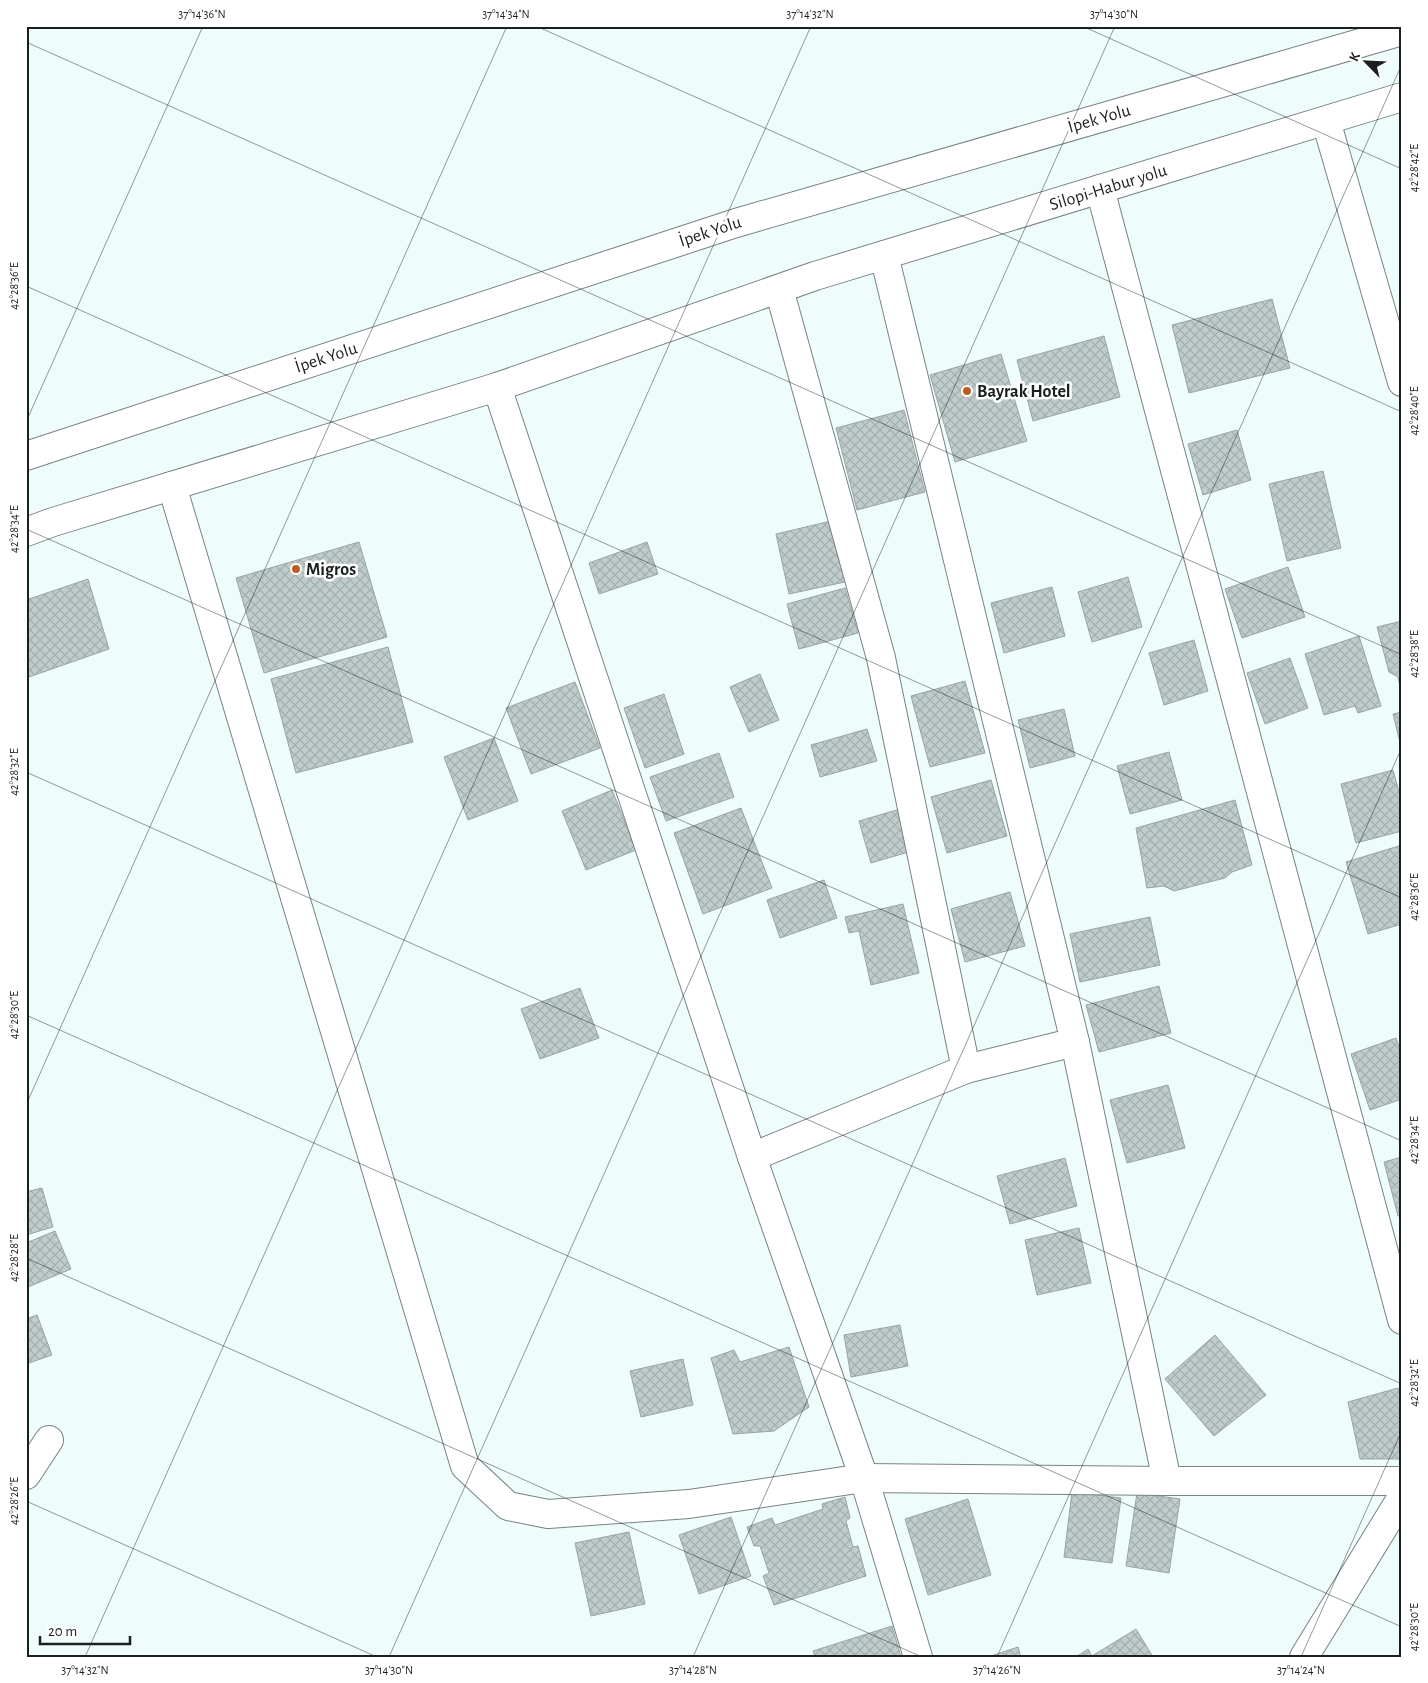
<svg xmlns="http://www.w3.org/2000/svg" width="1428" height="1683" font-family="'Alegreya Sans',sans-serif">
  <defs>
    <pattern id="building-cross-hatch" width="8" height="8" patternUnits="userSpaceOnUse" patternTransform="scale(1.25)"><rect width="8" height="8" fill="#c0cccc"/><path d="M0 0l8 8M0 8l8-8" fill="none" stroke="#a4afaf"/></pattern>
  </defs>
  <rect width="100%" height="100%" fill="#effcfc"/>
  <g fill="url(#building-cross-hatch)" stroke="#99a5a5">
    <path d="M1272,299l18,69 -101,25 -17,-68z"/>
    <path d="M1104,336l16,61 -87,24 -16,-61z"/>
    <path d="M1001,354l26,87 -72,21 -25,-87z"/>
    <path d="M904,410l21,82 -68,18 -21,-82z"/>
    <path d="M1237,430l14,50 -48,15 -15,-51z"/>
    <path d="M1323,471l18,77 -54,13 -18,-77z"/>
    <path d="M831,521l14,61 -56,12 -13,-60z"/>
    <path d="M359,542l28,95 -123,36 -28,-95z"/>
    <path d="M647,542l11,32 -59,20 -10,-31z"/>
    <path d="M1288,567l17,50 -63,21 -17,-49z"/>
    <path d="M1128,577l14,50 -50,15 -14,-50z"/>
    <path d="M88,579l21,70 -83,29v-78z"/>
    <path d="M1052,587l13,49 -61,17 -13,-50z"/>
    <path d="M845,588l13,45 -59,16 -12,-45z"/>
    <path d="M1402,621v76l-4,-20 -9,-5 -12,-45z"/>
    <path d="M1359,636l22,70 -23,7 -3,-7 -31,9 -19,-61z"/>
    <path d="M1194,640l14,51 -44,14 -15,-52z"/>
    <path d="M388,647l25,95 -117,31 -25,-94z"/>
    <path d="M1290,658l18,50 -43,16 -18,-51z"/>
    <path d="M760,674l19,46 -30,12 -19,-45z"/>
    <path d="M965,681l20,72 -55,14 -19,-71z"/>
    <path d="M575,682l25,66 -69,26 -25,-66z"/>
    <path d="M664,694l20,60 -39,14 -21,-60z"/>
    <path d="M1064,709l11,47 -45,12 -12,-48z"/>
    <path d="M1402,712v39l-9,-37z"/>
    <path d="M867,729l10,32 -57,16 -9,-32z"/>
    <path d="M494,738l24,63 -50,19 -24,-63z"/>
    <path d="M1169,752l13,48 -52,14 -13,-48z"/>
    <path d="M719,753l15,44 -68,24 -16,-44z"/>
    <path d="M1393,770l9,33v28l-46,12 -15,-59z"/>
    <path d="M991,780l16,56 -60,17 -16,-56z"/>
    <path d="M612,790l24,60 -50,20 -24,-59z"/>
    <path d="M1235,800l17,65 -20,7 -7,6 -51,13 -10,-5 -17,2 -11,-60z"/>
    <path d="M741,808l31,80 -69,26 -29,-81z"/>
    <path d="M900,809l12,42 -41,12 -12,-42z"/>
    <path d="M1402,845v79l-34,10 -22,-72z"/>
    <path d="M824,880l13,38 -57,20 -13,-38z"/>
    <path d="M1010,892l15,54 -60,16 -14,-53z"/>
    <path d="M903,904l16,69 -48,12 -12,-54 -10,2 -4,-16z"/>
    <path d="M1150,917l10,48 -80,17 -10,-48z"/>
    <path d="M1159,986l12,47 -72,19 -13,-47z"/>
    <path d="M580,988l19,50 -59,21 -19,-50z"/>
    <path d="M1396,1038l6,17v44l-32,11 -19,-56z"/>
    <path d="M1168,1085l17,63 -58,15 -17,-63z"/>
    <path d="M1402,1157v59h-4l-14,-54z"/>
    <path d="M1065,1158l12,48 -67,18 -13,-48z"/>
    <path d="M42,1188l11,39 -27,8v-43z"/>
    <path d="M1079,1228l12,55 -54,12 -12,-55z"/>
    <path d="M55,1231l16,38 -43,18 -2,-3v-41z"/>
    <path d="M37,1315l15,40 -26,9v-45z"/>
    <path d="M900,1325l8,41 -57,11 -7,-42z"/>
    <path d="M1215,1335l51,60 -52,41 -49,-57z"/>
    <path d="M789,1347l20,60 -35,24 -41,3 -22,-76 23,-8 6,12z"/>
    <path d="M683,1359l10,46 -52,12 -11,-46z"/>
    <path d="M1398,1388l4,17v54h-42l-12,-57z"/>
    <path d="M1072,1492l49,6 -9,65 -48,-6z"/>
    <path d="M1137,1493l43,6 -11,74 -43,-7z"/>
    <path d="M845,1497l5,21 -4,3 7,26 5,-1 8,30 -92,29 -11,-29 6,-3 -9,-27h-6l-7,-19 25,-9 3,7 48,-16 -1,-5z"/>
    <path d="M968,1499l23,76 -63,20 -23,-76z"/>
    <path d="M731,1517l20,59 -52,18 -20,-59z"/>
    <path d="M629,1532l16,72 -54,12 -16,-73z"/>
    <path d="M892,1626l9,31h-86l-2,-6z"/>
    <path d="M1136,1629l17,28h-77l12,-8 4,7z"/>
    <path d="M1018,1647l3,10h-33z"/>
  </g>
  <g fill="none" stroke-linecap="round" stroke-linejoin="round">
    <defs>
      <g id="minor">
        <path d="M1326,121l76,261"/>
        <path d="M1100,189l302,1131"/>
        <path d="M884,255l191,787 92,439"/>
        <path d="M779,289l102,369 85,411"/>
        <path d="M497,387l255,770 112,321 54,179"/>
        <path d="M172,486l293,980 43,40 40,8 141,-10 175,-26 303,3h235"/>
        <path d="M752,1157l214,-88 109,-27"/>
        <path d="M26,1475l23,-35"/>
        <path d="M1304,1657l98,-160"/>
      </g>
      <g id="highway">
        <path d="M26,456l710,-233 666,-192"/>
        <path d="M26,532l27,-10 444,-135 318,-111 587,-179"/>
      </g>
    </defs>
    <use href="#minor" stroke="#788383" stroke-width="30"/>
    <use href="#highway" stroke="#788383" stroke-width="30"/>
    <use href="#minor" stroke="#fff" stroke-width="28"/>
    <use href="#highway" stroke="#fff" stroke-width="28"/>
  </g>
  <path fill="none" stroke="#1b1f1f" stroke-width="1" stroke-opacity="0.45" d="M536,26l866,386M1082,26l320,143M26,42l1376,613M26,286l1376,612M26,422l177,-396M26,529l1376,612M26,772l1376,612M26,1015l1376,612M26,1105l481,-1079M26,1258l896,399M26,1501l351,156M85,1657l726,-1631M389,1657l726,-1631M693,1657l709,-1593M997,1657l405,-910M1301,1657l101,-227"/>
  <g fill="#bf5b26" stroke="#fff" stroke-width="2">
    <circle cx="967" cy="391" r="5"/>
    <circle cx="296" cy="569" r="5"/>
  </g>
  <g text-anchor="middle" stroke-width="5" stroke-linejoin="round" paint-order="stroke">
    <g font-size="18" fill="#1b1f1f" stroke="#fff">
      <text transform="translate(1099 118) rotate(-16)" y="6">İpek Yolu</text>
      <text transform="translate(1108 187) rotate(-17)" y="6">Silopi-Habur yolu</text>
      <text transform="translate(710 231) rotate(-18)" y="6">İpek Yolu</text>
      <text transform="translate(326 357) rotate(-18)" y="6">İpek Yolu</text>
    </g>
    <g font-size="18" font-weight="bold" fill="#1b1f1f" stroke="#fff" text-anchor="start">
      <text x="977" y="397">Bayrak Hotel</text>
      <text x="306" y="575">Migros</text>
    </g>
  </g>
  <rect width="1428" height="1683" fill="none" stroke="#ffffff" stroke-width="55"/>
  <g transform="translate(1366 62) rotate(294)" stroke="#ffffff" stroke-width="4" paint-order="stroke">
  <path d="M0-4L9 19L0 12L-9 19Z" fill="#1b1f1f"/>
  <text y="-8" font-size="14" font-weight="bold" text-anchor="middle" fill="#1b1f1f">K</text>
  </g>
  <path d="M40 1636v8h90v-8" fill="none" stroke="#1b1f1f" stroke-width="2.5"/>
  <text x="48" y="1636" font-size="15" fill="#1b1f1f" stroke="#ffffff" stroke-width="4" paint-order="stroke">20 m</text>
  <rect x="28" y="28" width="1372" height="1628" fill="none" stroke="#1b1f1f" stroke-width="2"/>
  <g font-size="12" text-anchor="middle" fill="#1b1f1f">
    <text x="202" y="18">37°14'36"N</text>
    <text x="506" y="18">37°14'34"N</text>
    <text x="810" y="18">37°14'32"N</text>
    <text x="1114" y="18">37°14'30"N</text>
    <text transform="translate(1414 168) rotate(-90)" y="4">42°28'42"E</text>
    <text transform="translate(14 286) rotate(-90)" y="4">42°28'36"E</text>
    <text transform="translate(1414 411) rotate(-90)" y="4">42°28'40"E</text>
    <text transform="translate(14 529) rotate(-90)" y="4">42°28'34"E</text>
    <text transform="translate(1414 654) rotate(-90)" y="4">42°28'38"E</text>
    <text transform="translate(14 772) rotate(-90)" y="4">42°28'32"E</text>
    <text transform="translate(1414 897) rotate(-90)" y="4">42°28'36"E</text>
    <text transform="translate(14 1015) rotate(-90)" y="4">42°28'30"E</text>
    <text transform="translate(1414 1140) rotate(-90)" y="4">42°28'34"E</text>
    <text transform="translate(14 1258) rotate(-90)" y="4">42°28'28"E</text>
    <text transform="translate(1414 1383) rotate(-90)" y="4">42°28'32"E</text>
    <text transform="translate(14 1501) rotate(-90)" y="4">42°28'26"E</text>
    <text transform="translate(1414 1627) rotate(-90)" y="4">42°28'30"E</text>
    <text x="85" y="1674">37°14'32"N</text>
    <text x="389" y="1674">37°14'30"N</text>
    <text x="693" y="1674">37°14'28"N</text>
    <text x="997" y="1674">37°14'26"N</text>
    <text x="1301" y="1674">37°14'24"N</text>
  </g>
</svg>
